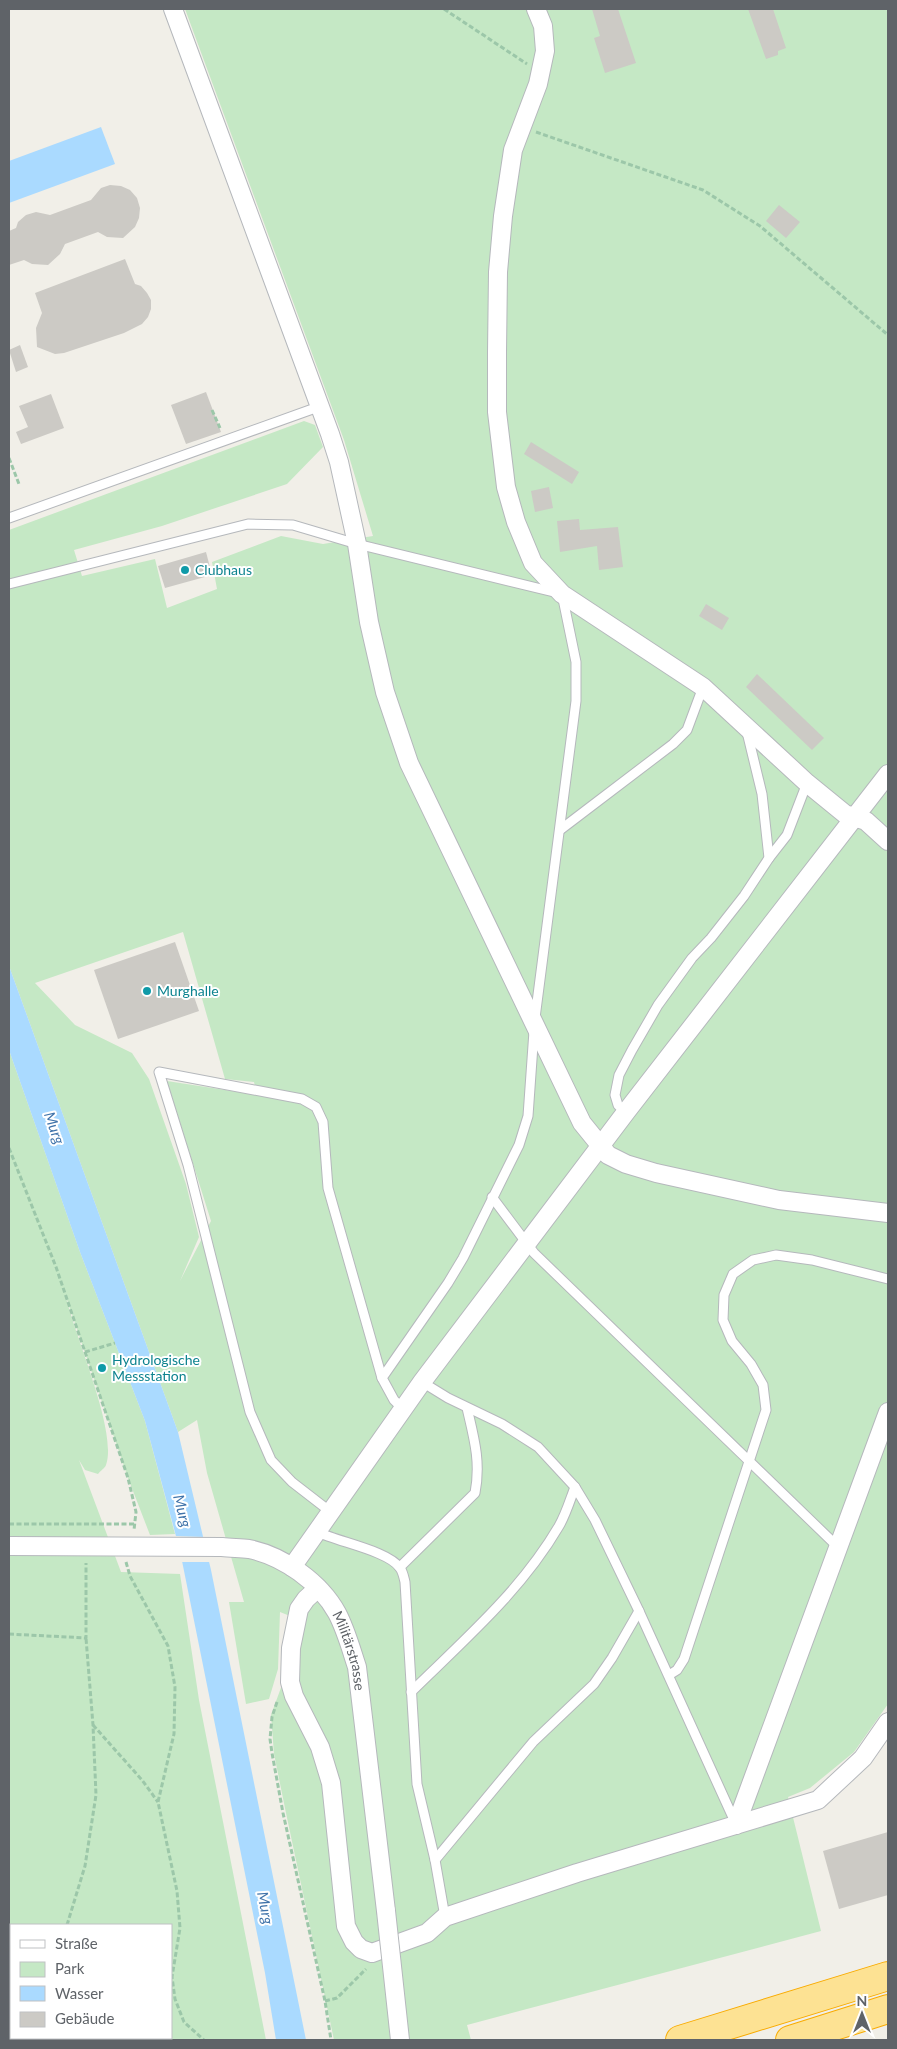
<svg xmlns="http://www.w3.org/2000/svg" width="897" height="2049" font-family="Lato,sans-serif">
  <rect width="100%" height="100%" fill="#f1efe8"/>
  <g fill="#c5e8c5" fill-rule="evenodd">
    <path d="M185,9h703v1695l-34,48 -44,36 -22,9 33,134 -354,94 4,15h-137l-48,-227 -12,-59 -3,-39 34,-93 -25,-10 -2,57 -9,30 -23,5 -17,-102h15l-37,-129 -10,-53 -19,12 -169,-466v-436l295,-109 11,4 8,22 -36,37 -125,42 -88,24 8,26 73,-17 12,49 50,-19 -5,-27 69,-26 42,8 50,-8 -29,-96zM183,932l42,147 29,3 3,13 -90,-14 44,140 -31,60 19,-44 -13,-53 -37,-105 -17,-26 -57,-28 -40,-42z"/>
    <path d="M9,1050l71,202 65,169 30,113 -25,1 -22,-57 -62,-181c8,38 52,134 40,168 -1,3 -6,6 -8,9l-13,-4 -6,-10 42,112 59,2 19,126 67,340h-257zM11,1925h160v113h-160z"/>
  </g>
  <g fill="#aadaff">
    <path d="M101,127l14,37 -106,39v-42z"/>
    <path d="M9,966l169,466 33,138 95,470h-30l-11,-67 -85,-422 -35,-130 -65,-169 -71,-202z"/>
  </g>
  <path fill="#f1efe8" d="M174,1536l32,1 6,25h-32z"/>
  <g fill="#cccac5">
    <path d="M592,9h26l18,54 -31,10 -11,-35 6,-2z"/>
    <path d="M748,9h25l13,39 -8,3v4l-12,4z"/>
    <path d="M110,185l11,1 9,4 7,8 3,10 -1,10 -4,9 -12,11 -16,-1 -9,-5 -33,12 -5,10 -12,11 -16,-1 -8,-4 -15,5v-34l7,-3 2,-6 8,-7 10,-3 14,3 41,-15 10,-12z"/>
    <path d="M779,205l21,17 -14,16 -20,-17z"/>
    <path d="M125,259l10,25 6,2 6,7 4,7v9l-3,8 -6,7 -18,9 -60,20 -9,1 -18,-7 -1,-19 6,-15 -7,-20z"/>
    <path d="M20,345l8,22 -12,5 -7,-22z"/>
    <path d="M206,392l15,40 -35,12 -15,-39z"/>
    <path d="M51,394l13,34 -43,16 -5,-12 12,-5 -9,-21z"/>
    <path d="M531,442l48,30 -7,12 -48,-30z"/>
    <path d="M549,487l4,21 -18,4 -4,-21z"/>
    <path d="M579,519l1,11 38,-3 5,40 -24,3 -2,-24 -37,6 -3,-31z"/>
    <path d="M206,552l6,23 -47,13 -7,-22z"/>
    <path d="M706,604l23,14 -7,12 -23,-14z"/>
    <path d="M757,674l67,64 -12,12 -66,-63z"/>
    <path d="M175,942l24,69 -81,28 -24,-69z"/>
    <path d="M888,1832v63l-49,14 -16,-58z"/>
  </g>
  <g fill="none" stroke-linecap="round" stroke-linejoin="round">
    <defs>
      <g id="lane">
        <path d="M9,518l312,-112"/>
        <path d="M9,584l239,-60 45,1 64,19 205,50 14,68v39l-41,317"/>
        <path d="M560,830l113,-86 14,-14 16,-43"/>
        <path d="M769,858l18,-23 20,-52"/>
        <path d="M626,1112l-8,-7 -3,-10 4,-20 13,-25 26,-45 34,-47 19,-20 33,-42 25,-38 -7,-64 -15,-62"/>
        <path d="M492,1197l42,56 305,295"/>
        <path d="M422,1382l26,16 54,26 36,23 37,40 20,33 44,91 96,211"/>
        <path d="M402,1408l-8,-8 -12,-22 66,-95 15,-25 56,-113 9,-29 6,-85"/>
        <path d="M332,1513l-40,-31 -21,-22 -21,-48 -62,-247 -29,-93 143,27 14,8 7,15 5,66 54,190"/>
        <path d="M318,1532c20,10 71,19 82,36 3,4 4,10 5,14l12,202 18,76 10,57"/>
        <path d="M400,1567l75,-74c6,-31 -1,-55 -8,-85"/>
        <path d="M669,1675l8,-5 7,-11 82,-249 -3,-25 -12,-21 -19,-23 -9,-21 1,-25 9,-21 20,-14 23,-5 36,5 76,19"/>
        <path d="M411,1692c53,-52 110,-101 148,-166 7,-12 11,-26 16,-39"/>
        <path d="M435,1860l98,-118 61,-58 18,-26 27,-47"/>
      </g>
      <g id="street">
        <path d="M173,9l157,425 9,28 18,82 12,78 16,70 24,71 173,360 26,32 18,9 30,9 123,27 109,13"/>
        <path d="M536,9l7,17 2,25 -7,33 -25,66 -10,66 -5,56 -1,80v60l9,75 10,35 17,41 29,31 141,93 104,96 38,31 21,7 22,20"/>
        <path id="s1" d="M9,1546l213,1c9,1 18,1 27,2 34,7 71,33 88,64 9,17 14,36 20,54l29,244"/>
        <path d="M292,1567l130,-185 204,-270 262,-338"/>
        <path d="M318,1588l-12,11 -7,10 -8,39 -1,34 4,14 26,51 11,36 15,143 8,16 7,7 11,4 55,-20 18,-16 132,-44 241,-73 45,-42 25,-36"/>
        <path d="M736,1825l152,-413"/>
      </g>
      <g id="highway">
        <path d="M680,2040l208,-64"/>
        <path d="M790,2040l98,-31"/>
      </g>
    </defs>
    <use href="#lane" stroke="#b5b8bc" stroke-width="11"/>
    <use href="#street" stroke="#b5b8bc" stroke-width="20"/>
    <use href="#highway" stroke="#f9ab00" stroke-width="30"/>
    <g stroke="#9cc7a9" stroke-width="3" stroke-dasharray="5 2.5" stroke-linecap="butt">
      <path d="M444,9l83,55"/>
      <path d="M536,132l167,58 57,36 128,109"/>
      <path d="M212,410l8,18"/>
      <path d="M9,458l10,26"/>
      <path d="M9,1148l47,119 72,211 8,34 -2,18"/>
      <path d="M85,1352l30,-9"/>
      <path d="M9,1524h126"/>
      <path d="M126,1562l4,14 38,70 7,41 -1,47 -16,68 19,89 3,37 -8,49 3,22 9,23 20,18"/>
      <path d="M9,1634l77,4v-75"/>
      <path d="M277,1702l-5,15 -2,22 2,14 11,60 42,188 6,39"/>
      <path d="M93,1725l49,55 16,22"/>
      <path d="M67,1925l18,-59 11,-71 -3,-70 -7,-87"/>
      <path d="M325,2001l12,-3 29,-29"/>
      <path d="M9,2034h2"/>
    </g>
    <use href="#lane" stroke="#fff" stroke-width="9"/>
    <use href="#street" stroke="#fff" stroke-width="18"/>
    <use href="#highway" stroke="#fde293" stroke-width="28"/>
    <defs>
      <path id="street-bridge" d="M386,1911l14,129"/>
    </defs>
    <use href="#street-bridge" stroke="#b5b8bc" stroke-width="20" stroke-linecap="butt"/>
    <use href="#street-bridge" stroke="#fff" stroke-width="18"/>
  </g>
  <g fill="#0f9aa8" stroke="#fff" stroke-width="2">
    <circle cx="185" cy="570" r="5"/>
    <circle cx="147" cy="991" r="5"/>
    <circle cx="102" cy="1368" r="5"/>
  </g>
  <g text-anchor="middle" stroke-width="4" stroke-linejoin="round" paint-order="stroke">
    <g font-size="14" fill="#0d838f" stroke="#fff" text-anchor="start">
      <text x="195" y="575">Clubhaus</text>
      <text x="157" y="996">Murghalle</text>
      <text x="112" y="1365">Hydrologische<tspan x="112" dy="16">Messstation</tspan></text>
    </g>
    <g font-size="14" fill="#5f6368" stroke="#fff">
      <text dy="5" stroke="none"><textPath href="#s1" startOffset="392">Militärstrasse</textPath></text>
    </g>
    <g font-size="15" font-style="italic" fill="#4174aa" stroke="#fff">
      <text transform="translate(54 1128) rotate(70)" y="5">Murg</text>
      <text transform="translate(182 1511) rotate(75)" y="5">Murg</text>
      <text transform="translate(265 1908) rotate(79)" y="5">Murg</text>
    </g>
  </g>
  <rect width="897" height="2049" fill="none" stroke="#5f6368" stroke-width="20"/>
  <rect x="10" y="1924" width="162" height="115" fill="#ffffff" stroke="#bfc1c3"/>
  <rect x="20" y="1940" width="25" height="8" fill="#ffffff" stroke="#bfc1c3"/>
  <text x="55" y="1949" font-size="15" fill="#5f6368">Straße</text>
  <rect x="20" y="1962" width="25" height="15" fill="#c5e8c5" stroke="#bfc1c3"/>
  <text x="55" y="1974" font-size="15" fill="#5f6368">Park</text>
  <rect x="20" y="1986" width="25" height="15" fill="#aadaff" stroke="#bfc1c3"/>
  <text x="55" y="1999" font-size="15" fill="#5f6368">Wasser</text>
  <rect x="20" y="2012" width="25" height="15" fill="#cccac5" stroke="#bfc1c3"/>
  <text x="55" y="2024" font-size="15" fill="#5f6368">Gebäude</text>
  <g transform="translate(862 2014)" stroke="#ffffff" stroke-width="4" paint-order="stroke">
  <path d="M0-4L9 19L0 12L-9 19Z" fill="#5f6368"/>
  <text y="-8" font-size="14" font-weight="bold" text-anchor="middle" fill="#5f6368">N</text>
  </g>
</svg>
